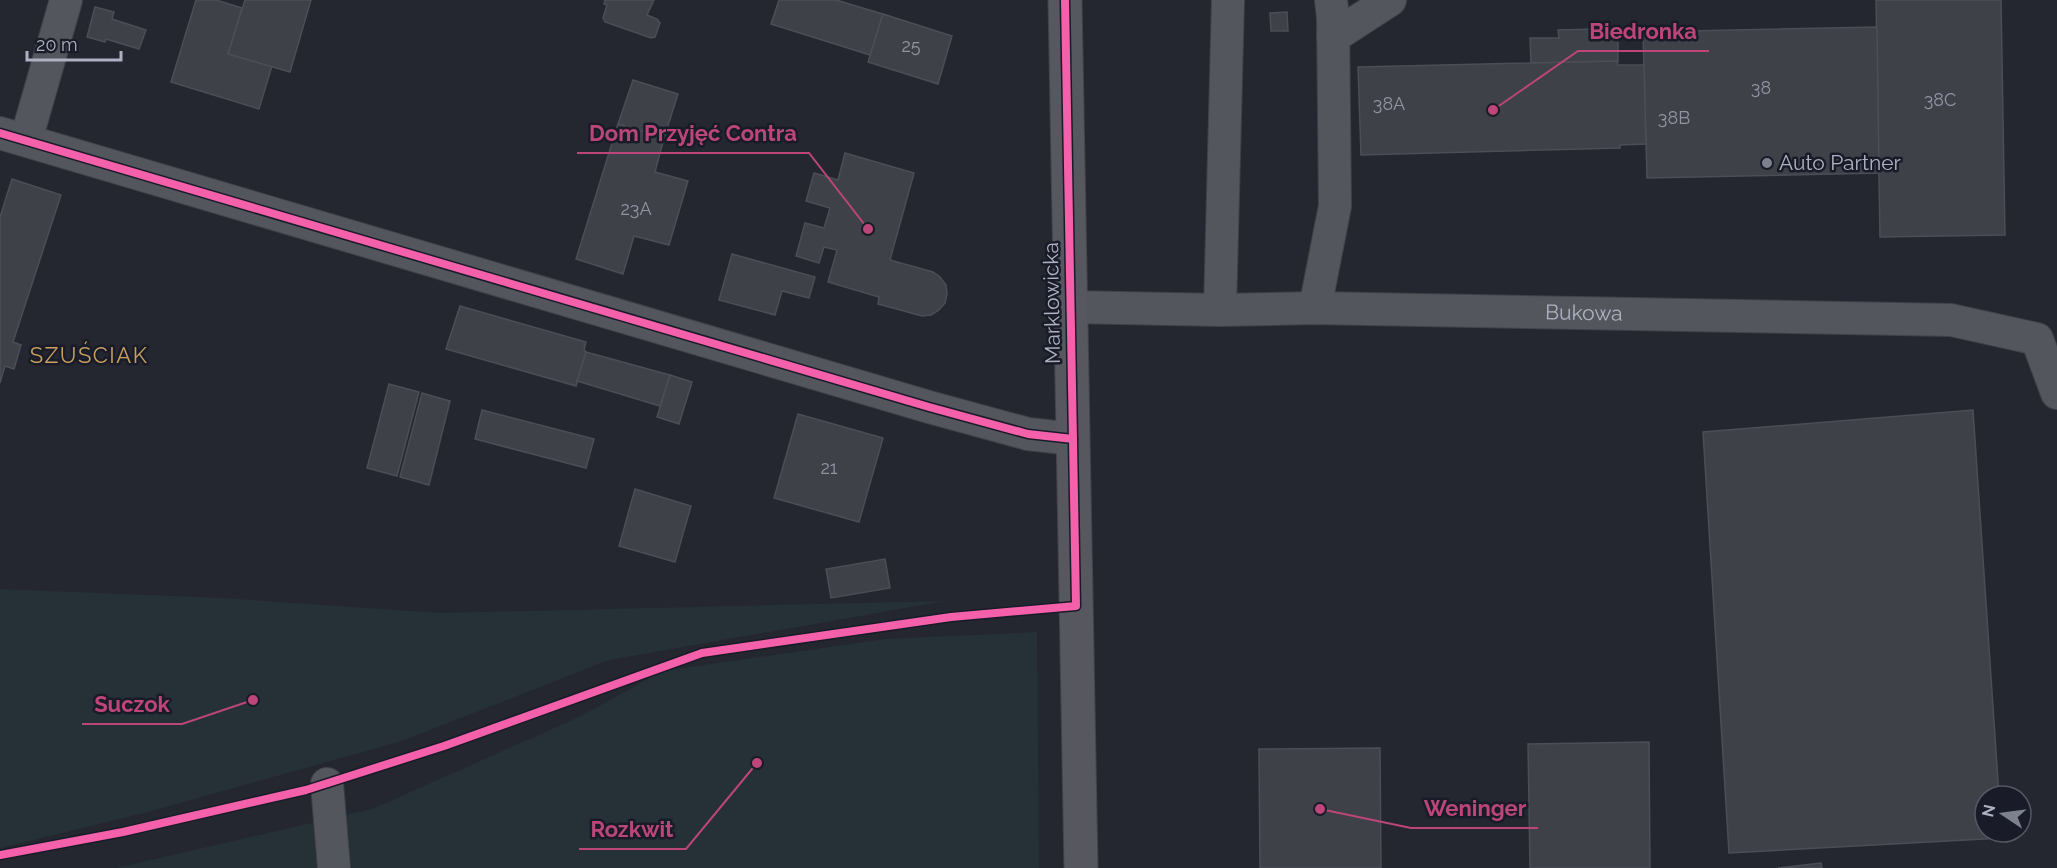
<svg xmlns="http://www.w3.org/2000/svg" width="2057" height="868" font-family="Raleway,sans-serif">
  <rect width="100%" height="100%" fill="#24272f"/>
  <g fill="#253136">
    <path d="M0,589l223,9 217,15 505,-12 -336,59 -207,81 -254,71 -148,36z"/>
    <path d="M1037,632l2,236h-923l256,-59 209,-93 81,-45 223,-32z"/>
  </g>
  <g fill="#3e4148" stroke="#4c4e57" stroke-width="1.5">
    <path d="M196,0h20l26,8 -14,46 44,12 -13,43 -88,-27z"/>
    <path d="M245,0h66l-21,72 -62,-18z"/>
    <path d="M605,0h49l-7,15 10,4 3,4 -5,14 -4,1 -46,-16 -2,-4 4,-13 -3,-1z"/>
    <path d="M779,0h57l47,14 -13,41 -99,-31z"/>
    <path d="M1876,0h125l4,235 -125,2z"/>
    <path d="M95,7l19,5 -2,7 34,11 -7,19 -33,-10 -1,3 -18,-5z"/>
    <path d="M1287,12l1,19h-17l-1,-18z"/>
    <path d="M883,14l69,22 -14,48 -70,-22z"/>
    <path d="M1877,27l2,146 -232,5 -4,-146z"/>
    <path d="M1598,29l1,8 19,-1v25l-87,2 -1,-25h29l-1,-8z"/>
    <path d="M1617,61l1,4h26l2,79 -26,1v3l-259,7 -3,-88z"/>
    <path d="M633,80l45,14 -14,44 -46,-14z"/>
    <path d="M618,124l46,14 -9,34 33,9 -19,64 -35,-9 -11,38 -47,-15z"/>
    <path d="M845,153l69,20 -24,87 43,12 7,5 6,8 1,9 -2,9 -6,7 -8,5 -9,1 -44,-12 1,-7 -51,-15 9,-32 -13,-3 -5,16 -23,-7 9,-33 19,5 6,-20 -24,-7 8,-28 24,7z"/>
    <path d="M12,179l49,16 -48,147 8,3 -7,24 -9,-3 -5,17v-166z"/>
    <path d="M732,254l83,23 -6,21 -27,-7 -7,24 -56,-15z"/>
    <path d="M460,306l126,36 -2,8 2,2 -10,34 -130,-37z"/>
    <path d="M586,352l84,23 -10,31 -83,-25z"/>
    <path d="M670,375l22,7 -13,42 -22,-7z"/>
    <path d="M389,384l30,8 -22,84 -30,-8z"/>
    <path d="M422,393l28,8 -21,84 -29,-8z"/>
    <path d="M482,410l112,29 -8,29 -111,-29z"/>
    <path d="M1973,410l26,386h-14v36h16l1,6 -273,15 -26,-421z"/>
    <path d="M798,414l85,24 -24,84 -85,-24z"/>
    <path d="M635,489l56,17 -16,56 -56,-16z"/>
    <path d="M885,559l5,29 -59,10 -5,-29z"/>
    <path d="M1649,742l1,126h-120l-2,-124z"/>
    <path d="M1380,748l1,120h-121l-1,-119z"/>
    <path d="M1821,863l1,5h-44z"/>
  </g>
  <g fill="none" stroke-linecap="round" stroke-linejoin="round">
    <defs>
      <g id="minor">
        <path d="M1333,37l57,-37"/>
        <path d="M0,133l929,274 99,27 45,5"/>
        <path d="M26,140l40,-140"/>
        <path id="s1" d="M1071,307l149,3 95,-2 636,12 86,19 20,54"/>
        <path d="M1315,308l20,-102 -2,-189 -2,-17"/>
        <path d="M1220,310l8,-310"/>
        <path d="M327,784l7,84"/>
      </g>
      <path id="major" d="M1065,0l16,868"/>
    </defs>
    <use href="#minor" stroke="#404248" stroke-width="34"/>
    <use href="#major" stroke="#41444c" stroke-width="35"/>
    <use href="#minor" stroke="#54565d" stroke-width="32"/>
    <use href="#major" stroke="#56575f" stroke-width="33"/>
    <defs>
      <g id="cycleway">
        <path d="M0,133l929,274 99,27 45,5"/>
        <path d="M0,855l123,-23 183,-42 138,-44 258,-93 249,-36 125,-11 -11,-606"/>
      </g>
    </defs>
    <use href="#cycleway" stroke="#191c28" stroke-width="11"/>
    <use href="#cycleway" stroke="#f560ab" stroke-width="8"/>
  </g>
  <circle fill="#7d818e" stroke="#191c28" stroke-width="2" cx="1767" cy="163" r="6"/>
  <g text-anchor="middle" stroke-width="5" stroke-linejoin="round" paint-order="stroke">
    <g font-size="18" fill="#9195a3">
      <text x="911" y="52">25</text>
      <text x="1761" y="94">38</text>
      <text x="1940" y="106">38C</text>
      <text x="1389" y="110">38A</text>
      <text x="1674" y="124">38B</text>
      <text x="636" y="215">23A</text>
      <text x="829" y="474">21</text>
    </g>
    <g font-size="21" fill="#adb1c1" stroke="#191c28" text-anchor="start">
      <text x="1779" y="170">Auto Partner</text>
    </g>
    <g font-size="21" fill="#adb1c1" stroke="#191c28">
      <text transform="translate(1052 303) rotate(-91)" y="7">Marklowicka</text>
      <text dy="7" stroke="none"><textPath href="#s1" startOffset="513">Bukowa</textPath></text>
    </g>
    <g font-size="22" letter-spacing="1.5" fill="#c9a060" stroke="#191c28">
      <text x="89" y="363">SZUŚCIAK</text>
    </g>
  </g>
  <path fill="none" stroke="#bc467a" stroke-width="2" d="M1493 110L1578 51H1709M868 229L809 153H577M253 700L182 724H82M1320 809L1411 828H1538M757 763L686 849H579"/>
  <g fill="#bc467a" stroke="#191c28" stroke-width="2">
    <circle cx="1493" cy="110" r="6"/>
    <circle cx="868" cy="229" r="6"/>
    <circle cx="253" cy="700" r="6"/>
    <circle cx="1320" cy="809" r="6"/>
    <circle cx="757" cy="763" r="6"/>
  </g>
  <g font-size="22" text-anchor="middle" font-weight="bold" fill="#bc467a" stroke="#191c28" stroke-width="5" stroke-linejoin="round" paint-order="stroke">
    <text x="1643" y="39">Biedronka</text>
    <text x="693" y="141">Dom Przyjęć Contra</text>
    <text x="132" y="712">Suczok</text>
    <text x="1475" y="816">Weninger</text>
    <text x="632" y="837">Rozkwit</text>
  </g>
  <g transform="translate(2003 814) rotate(283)"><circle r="28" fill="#191c28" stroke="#545865" stroke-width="1.5"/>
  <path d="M0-4.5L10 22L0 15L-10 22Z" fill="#7d818e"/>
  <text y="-9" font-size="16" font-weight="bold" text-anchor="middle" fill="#adb1c1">N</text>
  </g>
  <path d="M27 51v9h94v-9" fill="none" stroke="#adb1c1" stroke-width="3"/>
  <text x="36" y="51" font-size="18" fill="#adb1c1" stroke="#191c28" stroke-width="4.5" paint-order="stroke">20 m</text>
</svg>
